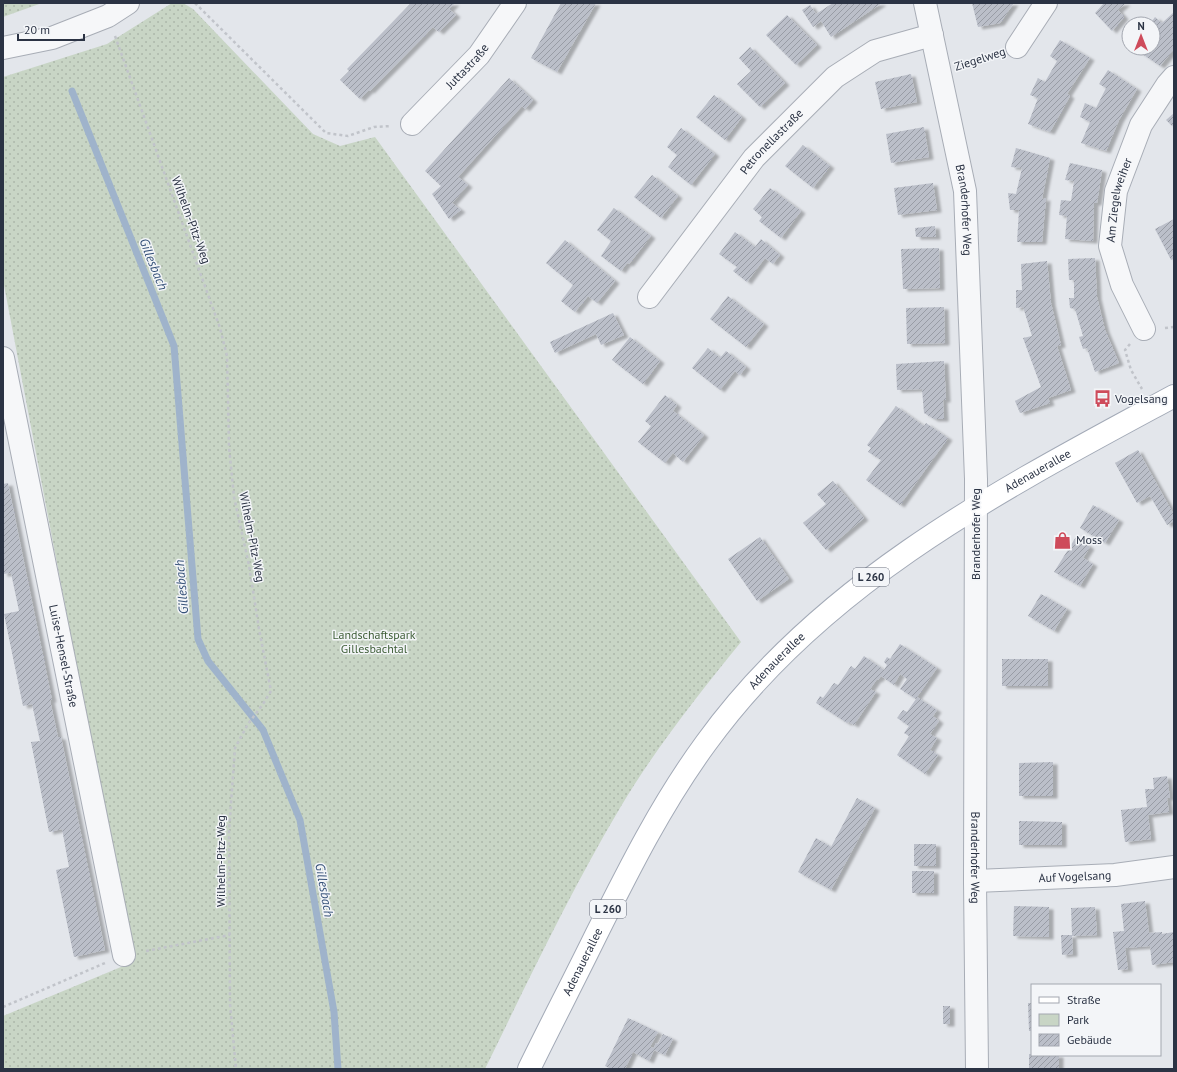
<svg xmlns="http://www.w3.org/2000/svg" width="1177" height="1072" font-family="'PT Sans',sans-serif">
  <defs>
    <pattern id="green-dots" width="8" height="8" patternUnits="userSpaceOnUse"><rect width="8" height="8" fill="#c8d5c5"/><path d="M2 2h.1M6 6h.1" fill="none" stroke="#acb7aa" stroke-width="1.8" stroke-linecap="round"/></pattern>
    <pattern id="building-hatch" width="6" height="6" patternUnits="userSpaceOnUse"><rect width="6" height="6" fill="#bbbfc9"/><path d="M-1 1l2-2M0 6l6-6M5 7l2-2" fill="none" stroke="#989ca5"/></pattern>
    <filter id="shadow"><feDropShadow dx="4.5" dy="2.5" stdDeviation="1" flood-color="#0004"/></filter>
  </defs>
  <rect width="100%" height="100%" fill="#e3e6eb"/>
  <g fill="url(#green-dots)">
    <path d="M3,3h39l-39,14z"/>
    <path d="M172,3h11l10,6 120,125 27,12 35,-9 366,505c-43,53 -86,107 -121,166 -50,84 -92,173 -135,261h-482v-53l130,-54 -130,-682v-203l104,-33z"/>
  </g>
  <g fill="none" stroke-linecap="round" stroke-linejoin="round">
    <path stroke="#9fb3cb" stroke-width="7" d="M72,91l102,255 24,293 10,22 55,69 37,90 34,192 4,57"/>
  </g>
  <g fill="url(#building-hatch)" filter="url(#shadow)">
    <path d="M411,3h44l-6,6 7,6 -17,17 -6,-5 -63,64 -1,-1 -9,9 -20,-19 9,-9 -2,-2z"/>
    <path d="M561,3h35l-39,69 -26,-14z"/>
    <path d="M833,3h49l-51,34 -10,-16 -8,6 -11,-17 8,-5 6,9z"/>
    <path d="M972,3h42l-14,20 -22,4z"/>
    <path d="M1104,3h22l-8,7 6,7 -12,14 -17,-18z"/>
    <path d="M1174,12v37l-14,17 -22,-15 2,-3h13v-24h-3l5,-7 7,6z"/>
    <path d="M787,15l30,30 -21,20 -30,-30z"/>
    <path d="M1060,40l30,18 -23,36 3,2 -20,36 -22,-8 10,-26 -8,-3 8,-17 7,4 12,-21 -7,-5z"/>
    <path d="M750,47l35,36 -25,24 -23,-23 14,-13 -12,-13z"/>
    <path d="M1108,70l29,19 -18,31 -13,31 -25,-8 9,-21 -10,-5 5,-14 11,5 10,-20 -7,-4z"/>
    <path d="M911,74l6,28 -36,7 -6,-27z"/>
    <path d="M509,78l24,22 -8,9 -3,-3 -64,71 10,8 -16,18 9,7 -12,9 -17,-25 9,-8 -16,-15z"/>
    <path d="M714,95l28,22 -17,23 -29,-23z"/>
    <path d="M1174,113v11l-2,2 -6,-6z"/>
    <path d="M924,127l5,30 -38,6 -5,-29z"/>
    <path d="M681,128l34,26 -24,31 -23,-18 9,-12 -10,-8z"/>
    <path d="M803,145l27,21 -17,22 -28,-22z"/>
    <path d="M1016,148l34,10 -8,41 4,-1 -4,44h-25l2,-32h-9l-2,-17 8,1 6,-26 -11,-1z"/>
    <path d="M1070,163l32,7 -5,33h-3l-1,38 -28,-2 2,-23 -8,-1 2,-15 10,1 3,-20 -9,-1z"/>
    <path d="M652,175l26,21 -17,22 -27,-21z"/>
    <path d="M933,183l4,27 -39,5 -4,-27z"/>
    <path d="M770,188l31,23 -20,27 -22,-17 3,-4 -9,-8z"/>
    <path d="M614,208l37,28 -22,28 -2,-1 -6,8 -20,-15 10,-15 -14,-11z"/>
    <path d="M1174,219v40l-3,1 -16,-31z"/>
    <path d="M935,226l1,11h-20l-1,-9z"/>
    <path d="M735,232l20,15 6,-8 19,16 -7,9 -8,-6 -18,24 -14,-11 4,-4 -18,-13z"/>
    <path d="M565,240l50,41 -18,22 -9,-7 -13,16 -14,-11 12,-16 -27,-22z"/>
    <path d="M939,248l1,40 -37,1 -2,-40z"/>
    <path d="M1095,258l2,39 8,33 14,33 -24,9 -8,-24 -4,1 -4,-12 4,-1 -8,-27 -5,-1 -1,-10h5v-18h-5l-1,-21z"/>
    <path d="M1047,261l4,42 10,42 -4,1 14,44 -23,8 2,5 -30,10 -5,-12 26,-14 -18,-49 9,-2 -9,-29 -7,1v-18h6l-1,-26z"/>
    <path d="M728,296l36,28 -18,23 -36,-28z"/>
    <path d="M944,307l1,36 -38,1 -1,-36z"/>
    <path d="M613,313l11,22 -23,10 -5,-11 -41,19 -5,-11z"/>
    <path d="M630,337l30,24 -17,23 -31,-24z"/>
    <path d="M708,348l12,10 6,-7 20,16 -6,8 -5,-4 -15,19 -28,-22z"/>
    <path d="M944,361l2,39h-3l1,19h-10l-10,-6 -2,-24 -25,1 -1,-26z"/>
    <path d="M665,395l12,10 -4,6 31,24 -21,27 -10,-9 -8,10 -27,-21 13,-16 -6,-5z"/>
    <path d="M896,406l28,20 2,-3 22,15 -48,67 -34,-25 15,-20 -13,-8 3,-4 -4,-3z"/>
    <path d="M1138,450l36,65v6l-7,4 -17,-29 -13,7 -22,-40z"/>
    <path d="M833,481l31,37 -38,32 -23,-27 23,-19 -9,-10z"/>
    <path d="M8,483l44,217h-2l8,37h3l44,213 -31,7 -18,-87 13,-3 -7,-38 -13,3 -18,-90 9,-1 -8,-37 -9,2 -19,-92 15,-3 -8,-38 -8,1v-90z"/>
    <path d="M1093,505l26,15 -14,23 -25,-15z"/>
    <path d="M760,537l29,42 -32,22 -29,-42z"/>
    <path d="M1076,537l14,10 -7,11 10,6 -13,22 -26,-14z"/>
    <path d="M1041,594l26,15 -13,22 -26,-15z"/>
    <path d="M900,644l37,24 -20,29 20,13 -4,6 6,5 -9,13 7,4 -7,12 8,5 -13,19 -28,-19 12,-19 -5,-3 5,-7 -12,-8 6,-8 4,2 9,-13 -16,-10 7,-10 -7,-5 -6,11 -13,-9 -3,4 -1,-1 -7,10 6,3 -22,33 -5,-3 -2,1 -31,-20 4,-7 3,2 11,-15 4,2 13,-19 4,3 9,-13 20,14 3,-5 -3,-3 3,-5 3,2z"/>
    <rect x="1002" y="659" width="46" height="27"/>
    <path d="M1053,762v34h-34v-33z"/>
    <path d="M1167,776l3,22h-3l2,14 -21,3 3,24 -26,3 -4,-32 26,-3 -2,-18h9l-1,-11z"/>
    <path d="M857,798l18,10 -44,82 -33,-18 18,-34 15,9z"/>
    <path d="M1019,821l43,1v23h-43z"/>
    <rect x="914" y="844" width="22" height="22"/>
    <rect x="912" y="871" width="22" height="22"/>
    <path d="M1145,901l4,32 13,-1v2l12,-2v30l-22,3 -2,-19 -25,2 3,21 -10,1 -5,-38 11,-1 -3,-27z"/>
    <path d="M1014,906l35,1v30l-36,-1z"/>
    <path d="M1095,907l2,28 -25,1 1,18 -11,1 -1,-20h11l-1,-27z"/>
    <path d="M1028,1003h4v28h-3z"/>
    <rect x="943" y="1006" width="7" height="18"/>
    <path d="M628,1018l30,14 -8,15 4,1 2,-5 2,1 5,-10 10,5 -8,16 -11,-5 -5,11 -16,-9 -8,17h-14l-6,-3z"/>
    <path d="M1029,1054h3v1h27v14h-30z"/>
  </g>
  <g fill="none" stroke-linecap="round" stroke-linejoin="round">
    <defs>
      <g id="minor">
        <path id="s1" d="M925,3l40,188 11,288 -1,402 2,188"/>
        <path d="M1017,47l29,-44"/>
        <path d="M3,48l49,-10 56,-22 20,-13"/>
        <path id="s2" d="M412,124l67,-69 36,-52"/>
        <path id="s3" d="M649,297l105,-139 81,-81 40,-26 57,-16"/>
        <path id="s4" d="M1144,329l-22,-44 -12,-39 6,-55 25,-66 26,-40 7,-8"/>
        <path id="s5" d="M3,358l121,597"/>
        <path id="s6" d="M975,881l140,-6 59,-8"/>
      </g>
      <g id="primary">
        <path id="s7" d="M529,1069c22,-45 45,-89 67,-134 33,-66 66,-132 110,-192 117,-162 296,-254 468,-347"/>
      </g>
    </defs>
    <use href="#minor" stroke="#a8adb6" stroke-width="24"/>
    <use href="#primary" stroke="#a3aab7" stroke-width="24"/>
    <g stroke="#c1c4ca" stroke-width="2.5" stroke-dasharray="3 3" stroke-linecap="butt">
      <path d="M195,3l131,130 22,3 26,-9 17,-1"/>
      <path d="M115,36l105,292 7,28 2,91 5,50 15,68 10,64 12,62 -8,13 -15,20 -13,24 -6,83 1,173 6,65"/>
      <path d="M961,65l35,-11"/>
      <path d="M1165,328l9,-1"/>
      <path d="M1130,344l-5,6 6,20 11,19"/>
      <path d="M146,951l84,-16"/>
      <path d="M3,1007l102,-44"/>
    </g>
    <use href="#minor" stroke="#f6f7f9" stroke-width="22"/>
    <use href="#primary" stroke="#fff" stroke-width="22"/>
  </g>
  <defs>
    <symbol id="bus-bare" viewBox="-9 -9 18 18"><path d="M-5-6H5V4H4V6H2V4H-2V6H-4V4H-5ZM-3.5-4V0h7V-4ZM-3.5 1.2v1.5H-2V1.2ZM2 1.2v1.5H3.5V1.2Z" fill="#ce4b5b" stroke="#f3f5f8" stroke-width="2.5" paint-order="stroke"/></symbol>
    <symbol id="shop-bare" viewBox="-9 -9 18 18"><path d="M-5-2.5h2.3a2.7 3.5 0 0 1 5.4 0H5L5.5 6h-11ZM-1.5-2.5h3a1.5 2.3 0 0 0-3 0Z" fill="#ce4b5b" stroke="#f3f5f8" stroke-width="2.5" paint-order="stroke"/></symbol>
  </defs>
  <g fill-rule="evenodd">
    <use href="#bus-bare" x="1090" y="386" width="25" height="25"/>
    <use href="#shop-bare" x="1050" y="528" width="25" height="25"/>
  </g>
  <g text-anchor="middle" stroke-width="3" stroke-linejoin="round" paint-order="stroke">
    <g fill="#f3f5f8" stroke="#676d7a" stroke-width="1">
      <rect x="853" y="568" width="36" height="18" rx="3"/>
      <rect x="590" y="900" width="36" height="18" rx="3"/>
    </g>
    <g font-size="11" font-weight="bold" fill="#2b3344">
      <text x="871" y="581">L 260</text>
      <text x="608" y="913">L 260</text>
    </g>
    <g font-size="12" fill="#2b3344" stroke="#f3f5f8">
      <text transform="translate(980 59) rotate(-18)" y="4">Ziegelweg</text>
      <text dy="4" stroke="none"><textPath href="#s2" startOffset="80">Juttastraße</textPath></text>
      <text dy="4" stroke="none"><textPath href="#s3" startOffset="198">Petronellastraße</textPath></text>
      <text dy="4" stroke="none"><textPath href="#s4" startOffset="137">Am Ziegelweiher</textPath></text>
      <text dy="4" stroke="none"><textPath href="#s1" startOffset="211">Branderhofer Weg</textPath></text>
      <text transform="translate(191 220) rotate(70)" y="4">Wilhelm-Pitz-Weg</text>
      <text dy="4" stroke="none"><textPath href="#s7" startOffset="804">Adenauerallee</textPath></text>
      <text transform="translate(976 534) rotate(-90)" y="4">Branderhofer Weg</text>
      <text transform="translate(252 537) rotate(79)" y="4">Wilhelm-Pitz-Weg</text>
      <text dy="4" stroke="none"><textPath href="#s5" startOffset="304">Luise-Hensel-Straße</textPath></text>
      <text dy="4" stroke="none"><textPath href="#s7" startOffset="480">Adenauerallee</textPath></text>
      <text dy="4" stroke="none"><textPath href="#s1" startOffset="859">Branderhofer Weg</textPath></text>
      <text transform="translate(221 861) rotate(-90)" y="4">Wilhelm-Pitz-Weg</text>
      <text dy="4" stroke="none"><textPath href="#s6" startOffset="100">Auf Vogelsang</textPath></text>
      <text dy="4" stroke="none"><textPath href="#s7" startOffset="120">Adenauerallee</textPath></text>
    </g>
    <g font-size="12" fill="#2b3344" stroke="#f3f5f8" text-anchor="start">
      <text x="1115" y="403">Vogelsang</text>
      <text x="1076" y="544">Moss</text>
    </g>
    <g font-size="12" fill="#3f5f38" stroke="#f3f5f8">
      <text x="374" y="639">Landschaftspark<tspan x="374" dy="14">Gillesbachtal</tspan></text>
    </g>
    <g font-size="13" font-style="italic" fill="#355178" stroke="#f3f5f8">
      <text transform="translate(154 264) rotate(68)" y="5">Gillesbach</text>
      <text transform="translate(181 587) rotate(-95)" y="5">Gillesbach</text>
      <text transform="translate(325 890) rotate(80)" y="5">Gillesbach</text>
    </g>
  </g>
  <rect width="1177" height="1072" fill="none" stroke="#2b3344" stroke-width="8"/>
  <rect x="1031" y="984" width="130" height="72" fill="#f3f5f8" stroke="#a3a7b0"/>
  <rect x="1039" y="997" width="20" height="6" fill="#ffffff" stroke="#a3a7b0"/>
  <text x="1067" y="1004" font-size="12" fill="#2b3344">Straße</text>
  <rect x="1039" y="1014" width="20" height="12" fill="#c8d5c5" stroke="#a3a7b0"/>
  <text x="1067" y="1024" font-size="12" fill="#2b3344">Park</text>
  <rect x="1039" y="1034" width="20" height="12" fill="url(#building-hatch)" stroke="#a3a7b0"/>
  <text x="1067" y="1044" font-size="12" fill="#2b3344">Gebäude</text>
  <g transform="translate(1141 36)"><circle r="19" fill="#f3f5f8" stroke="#a3a7b0"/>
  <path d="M0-3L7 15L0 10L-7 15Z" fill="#ce4b5b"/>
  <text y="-6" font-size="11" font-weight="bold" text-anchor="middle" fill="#2b3344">N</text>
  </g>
  <path d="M18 34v6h66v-6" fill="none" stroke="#2b3344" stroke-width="2"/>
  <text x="24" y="34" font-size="12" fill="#2b3344" stroke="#f3f5f8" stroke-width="3" paint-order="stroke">20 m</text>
</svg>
